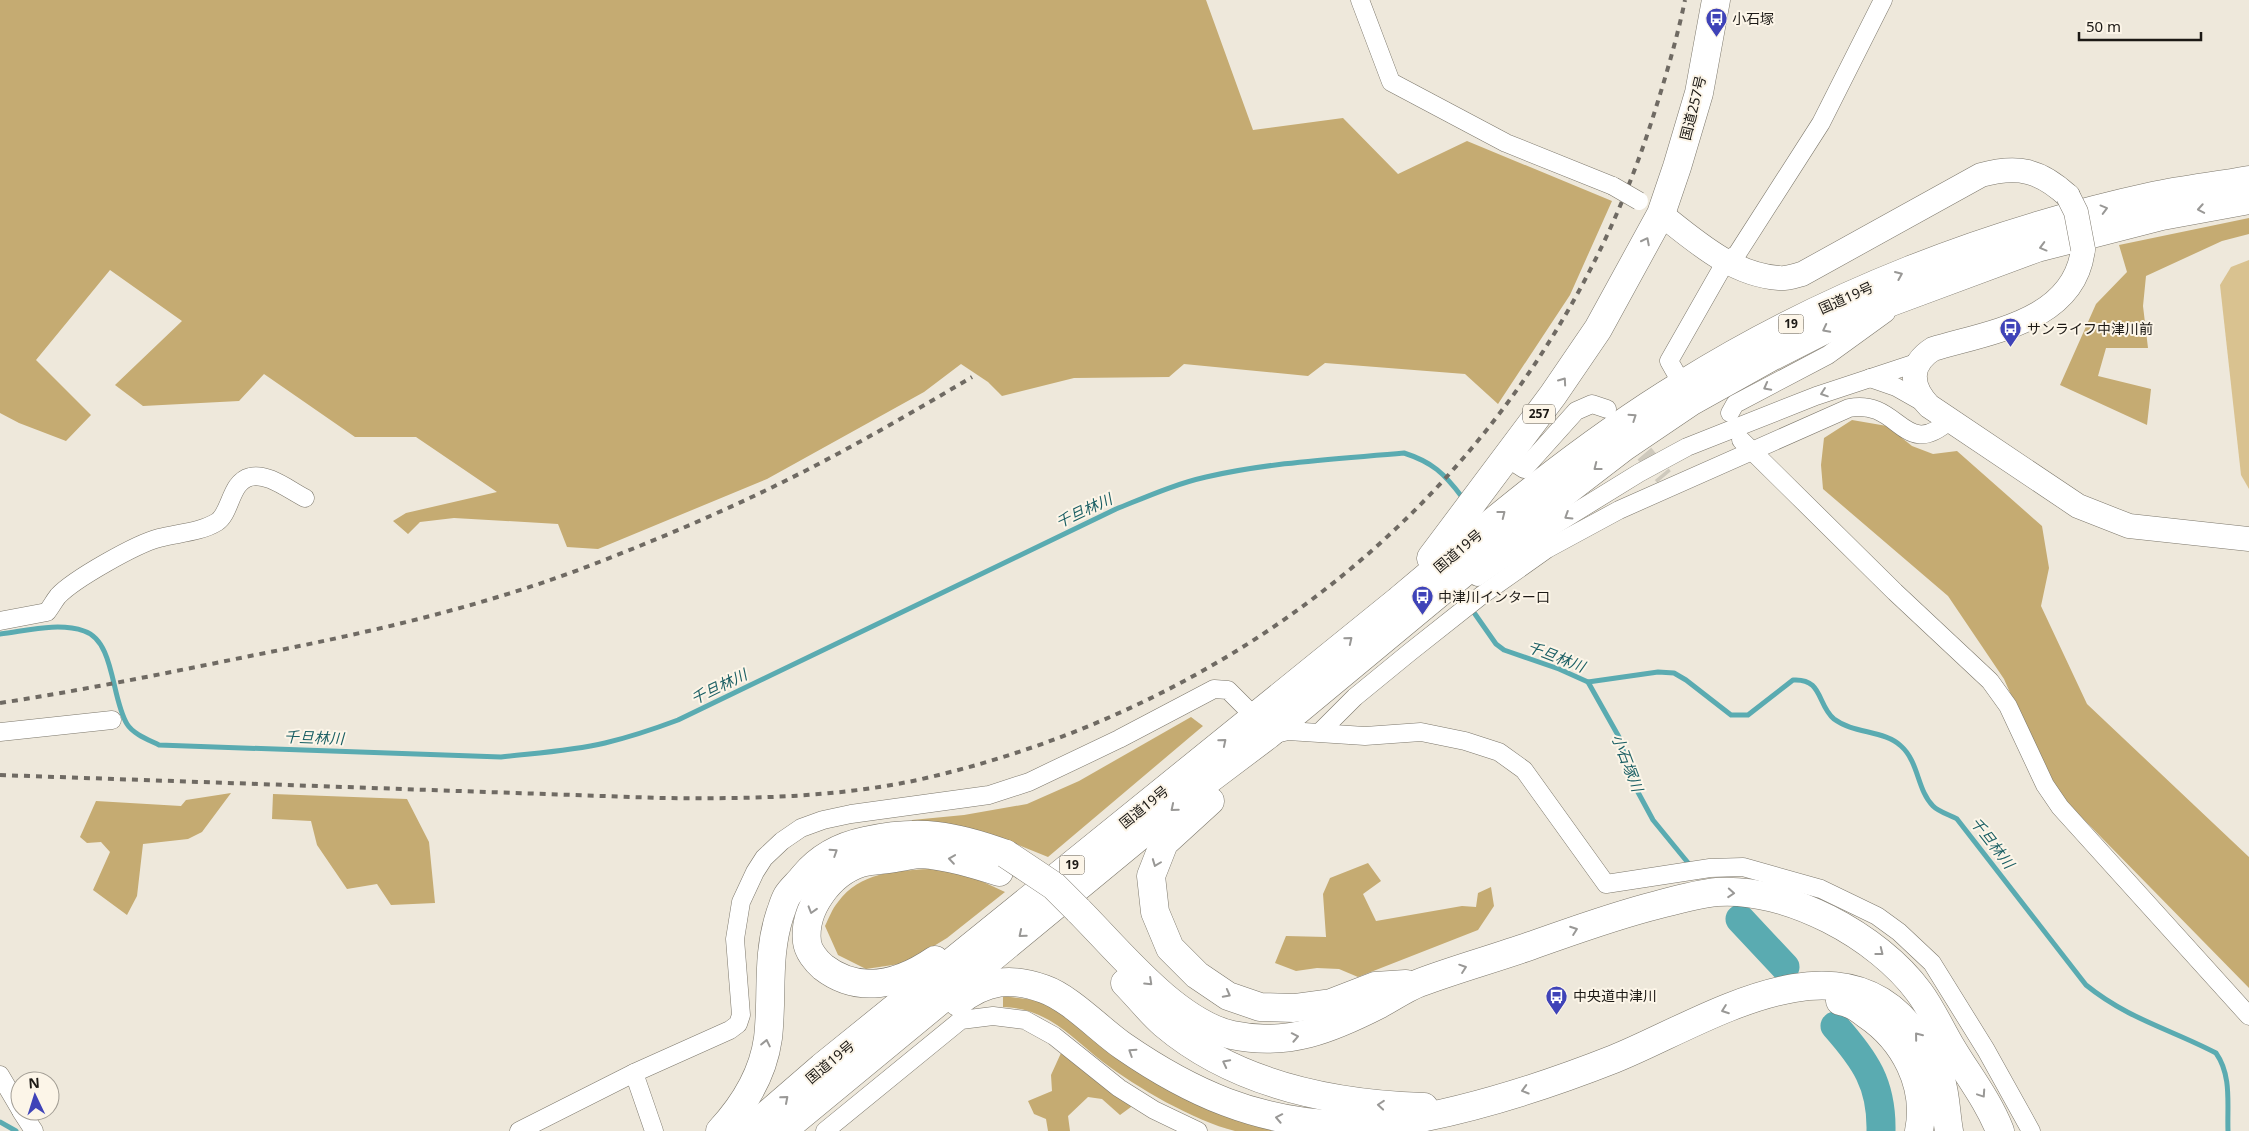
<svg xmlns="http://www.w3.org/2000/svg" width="2249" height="1131" font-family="'Noto Sans','Noto Sans JP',sans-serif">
  <rect width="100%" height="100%" fill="#eee8db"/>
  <path fill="#d9c290" d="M2249,260v229l-8,-14 -21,-190 11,-18z"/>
  <g fill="#c5ab72">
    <path d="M0,0h1206l47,130 90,-12 55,56 69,-33 145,60 -42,94 -72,109 -33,-30 -140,-11 -17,13 -124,-12 -15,13 -95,1 -72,18 -14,-14 -27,-18 -37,28 -157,87 -169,70 -31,-2 -9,-23 -104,-6 -34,4 -12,12 -15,-13 13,-8 91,-21 -81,-55h-61l-91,-63 -25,27 -96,5 -28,-21 67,-64 -72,-51 -74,90 55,55 -25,26 -47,-18 -19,-10z"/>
    <path d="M2249,218v16l-27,7 -76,35 -3,30 5,42h-42l-8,28 53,13 -4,36 -87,-40 36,-81 31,-32 -8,-27z"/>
    <path d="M1852,420l35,6 25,20 21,8 24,-3 85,75 7,42 -8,38 46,98 162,153v131l-198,-202 -47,-107 -56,-83 -125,-107 -2,-24 3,-27z"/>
    <path d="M1191,717l12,9 -155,131 -49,-20 -87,-12v-5l52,-5 63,-11 52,-23z"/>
    <path d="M231,793l-29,39 -14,7 -45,5 -6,52 -10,19 -34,-25 17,-38 -9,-10 -14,1 -7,-6 16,-36 85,5 5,-6z"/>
    <path d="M273,794l134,5 22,43 6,61 -44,2 -14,-21 -30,5 -30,-44 -6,-24 -39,-2z"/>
    <path d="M1368,863l13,18 -18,13 13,27 86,-15 14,1 2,-14 13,-6 3,19 -16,24 -120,47 -19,-8 -22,-1 -21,3 -21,-8 11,-27 40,1 -3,-43 7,-16z"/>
    <path d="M929,869l35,4 41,19 -58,46 -41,25 -40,6 -28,-14 -13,-29c4,-8 7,-17 13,-24 22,-30 57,-31 91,-33z"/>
    <path d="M1003,996l32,4 28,12 95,66 176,53c-23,0 -46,0 -69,0 -10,0 -21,0 -30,0 -41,-10 -99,-44 -132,-69 -32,-25 -56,-54 -100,-55z"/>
    <path d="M1061,1053l74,51 -15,11 -18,-16 -14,-2 -20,19 2,15h-22l-2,-12 -12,-5 -6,-13 24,-10 -1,-16z"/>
  </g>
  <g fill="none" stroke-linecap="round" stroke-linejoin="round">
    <g stroke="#5aabb1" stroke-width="5">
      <path d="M1475,614l21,30 8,6 55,19 29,13 70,-10 16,1 12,7 45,35h17l45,-35c30,-2 24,25 41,39 20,15 50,11 67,27 18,16 16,44 32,60 6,6 17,9 24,13l129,166c42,34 84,44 130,68 16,23 11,51 12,78"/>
      <path d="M0,634c26,-3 58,-12 84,-3 31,10 27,67 43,93 6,10 22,16 32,21l342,12c35,-4 70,-6 104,-14 25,-6 49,-14 73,-23l438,-211c30,-12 59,-25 90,-32 65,-15 132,-18 198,-24 28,9 40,20 58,44"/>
      <path d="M1588,682l31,55 14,46 20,37 36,44"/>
      <path d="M0,1122l16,9"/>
    </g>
    <g stroke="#5aabb1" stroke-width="29">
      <path d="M1740,919l45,48"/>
      <path d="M1835,1026c30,34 47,58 46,105"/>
    </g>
    <path stroke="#cec9bd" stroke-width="18" stroke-dasharray="18 9" stroke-linecap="butt" d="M1627,433l37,44"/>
    <defs>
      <g id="street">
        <path d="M1360,0l31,82 115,61 107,43"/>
        <path d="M1870,378l26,9 30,17"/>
        <path d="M1682,384l-13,-23 57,-100 11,-7 84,-131 62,-123"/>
        <path d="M1730,413l5,-9 93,-49 58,-42"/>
        <path d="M1741,440l154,152 95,89 18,25 37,79 15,22 189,209"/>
        <path d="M1507,458l17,11 52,-58 16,-7 15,5"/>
        <path d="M1477,577l55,-38 107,-66 48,-26 129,-51 103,-34"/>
        <path d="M0,621l47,-9c4,-5 7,-11 11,-16 16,-17 78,-52 101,-58 19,-5 42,-6 58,-16 14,-9 13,-40 33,-45 17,-5 39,13 55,21"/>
        <path d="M0,732l112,-12"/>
        <path d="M1320,732l35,-35 55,-45 72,-57 65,-46 72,-39 230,-102c51,-10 54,54 101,12"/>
        <path d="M1271,735l17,-4 77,5 56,-4 44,9 34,11 25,18 82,114 104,-16 33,-1 78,22 56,27 22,16 33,31 54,87 45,81"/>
        <path d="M634,1073l20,58"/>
        <path d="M0,1075l20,34"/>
        <path d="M21,1111l13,20"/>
        <path d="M519,1131l115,-58 96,-43 8,-6 3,-9 -6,-76 6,-37 14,-30 9,-14 18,-17 19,-13 22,-8 28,-6 138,-19 40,-13 90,-43 95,-50 14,1 26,26"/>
        <path d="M825,1131l136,-111 32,-4 32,4 29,16 65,52 35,22 44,21"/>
      </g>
      <g id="secondary">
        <path d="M1661,214c34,27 72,61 118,64 7,1 15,-2 23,-4l179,-99c37,-10 59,-5 87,21"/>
        <path d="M2083,249c-8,72 -93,83 -150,100 -24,15 -23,37 -4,57l149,100 51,20 120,13"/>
      </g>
      <g id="highway">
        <path d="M1431,558l122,-163 45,-66 63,-115 16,-47 22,-74 17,-93"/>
        <path d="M1210,801l-46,42 -13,33 4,36 15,36 27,27 31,21 32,11 34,1 37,-5 44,-17 31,-2"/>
        <path d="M1078,910c40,40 97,112 154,125 56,12 99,-6 148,-31 13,-7 26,-16 39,-21 37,-14 74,-24 111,-37 43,-15 83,-30 127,-41 19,-5 40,-11 60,-13 70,-5 161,44 202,100 12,16 21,36 31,53 17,29 38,55 50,86"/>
        <path d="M935,960c-35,24 -76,35 -112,7 -7,-6 -15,-16 -16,-25 -4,-33 23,-69 54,-79 11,-3 23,-3 34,-5 9,-1 18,-4 26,-4 27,2 53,10 78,18"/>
        <path d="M1125,983c13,13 25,29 39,41 72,61 168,80 260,83"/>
        <path d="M1840,1001c11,2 18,7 27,14 37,25 61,70 52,116"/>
        <path d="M958,1002c28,-22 53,-25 86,-13 26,9 56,41 79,57 68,47 134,76 218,79 17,1 35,1 52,-2 75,-12 150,-36 221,-64 85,-34 218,-126 295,-33 13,15 26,34 32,54 5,16 5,35 8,51"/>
        <path d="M720,1131c24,-26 43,-56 48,-93 5,-43 -2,-81 12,-124 2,-5 4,-13 7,-18 4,-7 12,-13 17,-20 16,-19 37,-30 61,-35 55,-12 89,-6 141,13"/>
        <path d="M748,1131l74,-64 576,-466c91,-77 183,-155 285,-217 143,-89 305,-152 470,-188 32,-7 64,-10 96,-16"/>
        <path d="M782,1131l417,-344 69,-52 240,-199 116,-89 68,-46 77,-43 79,-40 189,-70 125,-32 87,-16"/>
      </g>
    </defs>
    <use href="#street" stroke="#7c776b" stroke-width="19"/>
    <use href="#secondary" stroke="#7c776b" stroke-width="25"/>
    <use href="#highway" stroke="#7c776b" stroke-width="29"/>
    <use href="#street" stroke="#fff" stroke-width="18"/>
    <use href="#secondary" stroke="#fff" stroke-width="24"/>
    <use href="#highway" stroke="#fff" stroke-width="28"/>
    <g stroke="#6f6a63" stroke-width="4" stroke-dasharray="6 6" stroke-linecap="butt">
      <path d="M0,703c84,-13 167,-30 250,-47 112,-22 224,-47 331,-87 71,-27 142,-57 210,-91 62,-31 122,-66 181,-101"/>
      <path d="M0,775l660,23c87,1 176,0 262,-19 347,-80 623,-321 731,-662 12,-38 24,-78 32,-117"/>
    </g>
    <defs>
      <path id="street-bridge" d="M1613,186l26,15"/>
      <path id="secondary-bridge" d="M2068,196l8,16 7,37"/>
      <path id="highway-bridge" d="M1006,854l48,32 24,24"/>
    </defs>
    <use href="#street-bridge" stroke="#7c776b" stroke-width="19" stroke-linecap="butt"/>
    <use href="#secondary-bridge" stroke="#7c776b" stroke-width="25" stroke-linecap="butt"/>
    <use href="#highway-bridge" stroke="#7c776b" stroke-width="29" stroke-linecap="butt"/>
    <use href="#street-bridge" stroke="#fff" stroke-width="18"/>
    <use href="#secondary-bridge" stroke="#fff" stroke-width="24"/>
    <use href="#highway-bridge" stroke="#fff" stroke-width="28"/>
  </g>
  <defs><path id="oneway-chevron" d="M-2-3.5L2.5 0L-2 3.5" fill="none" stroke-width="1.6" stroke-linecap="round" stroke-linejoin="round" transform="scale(1.25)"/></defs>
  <g stroke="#999896">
    <use href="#oneway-chevron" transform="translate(2104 209) rotate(-15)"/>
    <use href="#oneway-chevron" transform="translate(2201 209) rotate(170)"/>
    <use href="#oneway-chevron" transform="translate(1646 241) rotate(-63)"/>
    <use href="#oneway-chevron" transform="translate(2043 247) rotate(165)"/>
    <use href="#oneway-chevron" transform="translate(1899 275) rotate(-23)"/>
    <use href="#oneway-chevron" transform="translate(1826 329) rotate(153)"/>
    <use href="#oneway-chevron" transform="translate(1563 381) rotate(-55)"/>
    <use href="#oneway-chevron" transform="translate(1767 387) rotate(152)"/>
    <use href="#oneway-chevron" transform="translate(1824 393) rotate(161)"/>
    <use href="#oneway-chevron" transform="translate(1633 417) rotate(-34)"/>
    <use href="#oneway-chevron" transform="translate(1597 467) rotate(142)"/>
    <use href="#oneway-chevron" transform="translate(1502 514) rotate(-38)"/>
    <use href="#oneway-chevron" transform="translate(1568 516) rotate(148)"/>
    <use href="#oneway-chevron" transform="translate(1349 640) rotate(-39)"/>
    <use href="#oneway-chevron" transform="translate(1223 742) rotate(-40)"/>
    <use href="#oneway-chevron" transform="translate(1174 808) rotate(140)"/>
    <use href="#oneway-chevron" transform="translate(834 852) rotate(-33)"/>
    <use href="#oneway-chevron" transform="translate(952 859) rotate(-172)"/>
    <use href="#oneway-chevron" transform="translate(1156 863) rotate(111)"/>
    <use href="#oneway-chevron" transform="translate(1731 893) rotate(4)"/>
    <use href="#oneway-chevron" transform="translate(812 910) rotate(107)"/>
    <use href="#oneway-chevron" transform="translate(1574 930) rotate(-20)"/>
    <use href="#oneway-chevron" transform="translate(1022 934) rotate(140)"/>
    <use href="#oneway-chevron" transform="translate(1880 952) rotate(38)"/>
    <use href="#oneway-chevron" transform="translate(1463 968) rotate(-19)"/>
    <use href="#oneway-chevron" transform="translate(1149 982) rotate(43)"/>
    <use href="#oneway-chevron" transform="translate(1227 994) rotate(28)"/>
    <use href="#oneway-chevron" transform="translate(1725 1010) rotate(160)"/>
    <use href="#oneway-chevron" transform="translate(1918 1036) rotate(-129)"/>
    <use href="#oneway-chevron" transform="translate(1295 1037) rotate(-11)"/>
    <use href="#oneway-chevron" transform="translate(766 1043) rotate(-78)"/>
    <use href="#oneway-chevron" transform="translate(1132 1052) rotate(-147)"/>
    <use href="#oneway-chevron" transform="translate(1226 1063) rotate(-153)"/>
    <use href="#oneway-chevron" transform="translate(1525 1090) rotate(164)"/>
    <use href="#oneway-chevron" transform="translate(1982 1094) rotate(56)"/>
    <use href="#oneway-chevron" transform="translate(785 1099) rotate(-41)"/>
    <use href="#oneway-chevron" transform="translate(1381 1105) rotate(-175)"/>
    <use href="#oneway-chevron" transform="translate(1279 1118) rotate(-169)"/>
  </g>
  <defs>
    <symbol id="bus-pin" viewBox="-11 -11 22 30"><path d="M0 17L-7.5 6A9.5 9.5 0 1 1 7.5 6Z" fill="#3f43b8" stroke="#fcf5e8"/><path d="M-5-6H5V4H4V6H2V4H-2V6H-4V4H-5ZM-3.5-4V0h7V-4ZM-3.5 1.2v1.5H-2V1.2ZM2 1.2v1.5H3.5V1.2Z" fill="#fff"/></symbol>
  </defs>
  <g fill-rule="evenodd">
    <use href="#bus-pin" x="1704" y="6" width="25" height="34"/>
    <use href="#bus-pin" x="1998" y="316" width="25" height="34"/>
    <use href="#bus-pin" x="1410" y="584" width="25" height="34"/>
    <use href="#bus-pin" x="1544" y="984" width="25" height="34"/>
  </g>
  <g text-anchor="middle" stroke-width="4" stroke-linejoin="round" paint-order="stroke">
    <g fill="#fcf5e8" stroke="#5f5b54" stroke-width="1">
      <rect x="1778.5" y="314.5" width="25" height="19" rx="4"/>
      <rect x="1523" y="404.5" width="32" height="19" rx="4"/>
      <rect x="1059.5" y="855.5" width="25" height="19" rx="4"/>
    </g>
    <g font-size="12" font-weight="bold" fill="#1c1915">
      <text x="1791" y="328">19</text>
      <text x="1539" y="418">257</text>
      <text x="1072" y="869">19</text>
    </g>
    <g font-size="14" fill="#1c1915" stroke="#fcf5e8" text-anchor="start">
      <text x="1732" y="24">小石塚</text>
      <text x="2027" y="334">サンライフ中津川前</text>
      <text x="1438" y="602">中津川インター口</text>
      <text x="1573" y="1001">中央道中津川</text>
    </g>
    <g font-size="14" fill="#1c1915" stroke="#fcf5e8">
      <text transform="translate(1693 108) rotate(-76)" y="5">国道257号</text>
      <text transform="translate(1846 298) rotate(-24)" y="5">国道19号</text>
      <text transform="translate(1458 551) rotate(-40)" y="5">国道19号</text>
      <text transform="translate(1144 807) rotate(-39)" y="5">国道19号</text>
      <text transform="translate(830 1062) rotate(-40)" y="5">国道19号</text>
    </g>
    <g font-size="15" font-style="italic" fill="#1b5f64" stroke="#fcf5e8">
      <text transform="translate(1084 511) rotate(-25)" y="5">千旦林川</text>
      <text transform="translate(1556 657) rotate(21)" y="5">千旦林川</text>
      <text transform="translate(719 687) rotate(-26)" y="5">千旦林川</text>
      <text transform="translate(314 738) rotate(2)" y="5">千旦林川</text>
      <text transform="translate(1627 763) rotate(69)" y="5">小石塚川</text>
      <text transform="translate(1992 843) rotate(52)" y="5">千旦林川</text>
    </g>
  </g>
  <g transform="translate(35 1096) rotate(356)"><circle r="24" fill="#fcf5e8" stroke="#a29d94"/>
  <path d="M0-4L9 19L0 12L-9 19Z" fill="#3f43b8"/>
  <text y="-8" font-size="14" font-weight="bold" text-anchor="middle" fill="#1c1915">N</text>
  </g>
  <path d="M2079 32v8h122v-8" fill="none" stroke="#1c1915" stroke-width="2.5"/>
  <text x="2086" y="32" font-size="15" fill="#1c1915" stroke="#fcf5e8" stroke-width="4" paint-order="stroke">50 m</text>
</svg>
